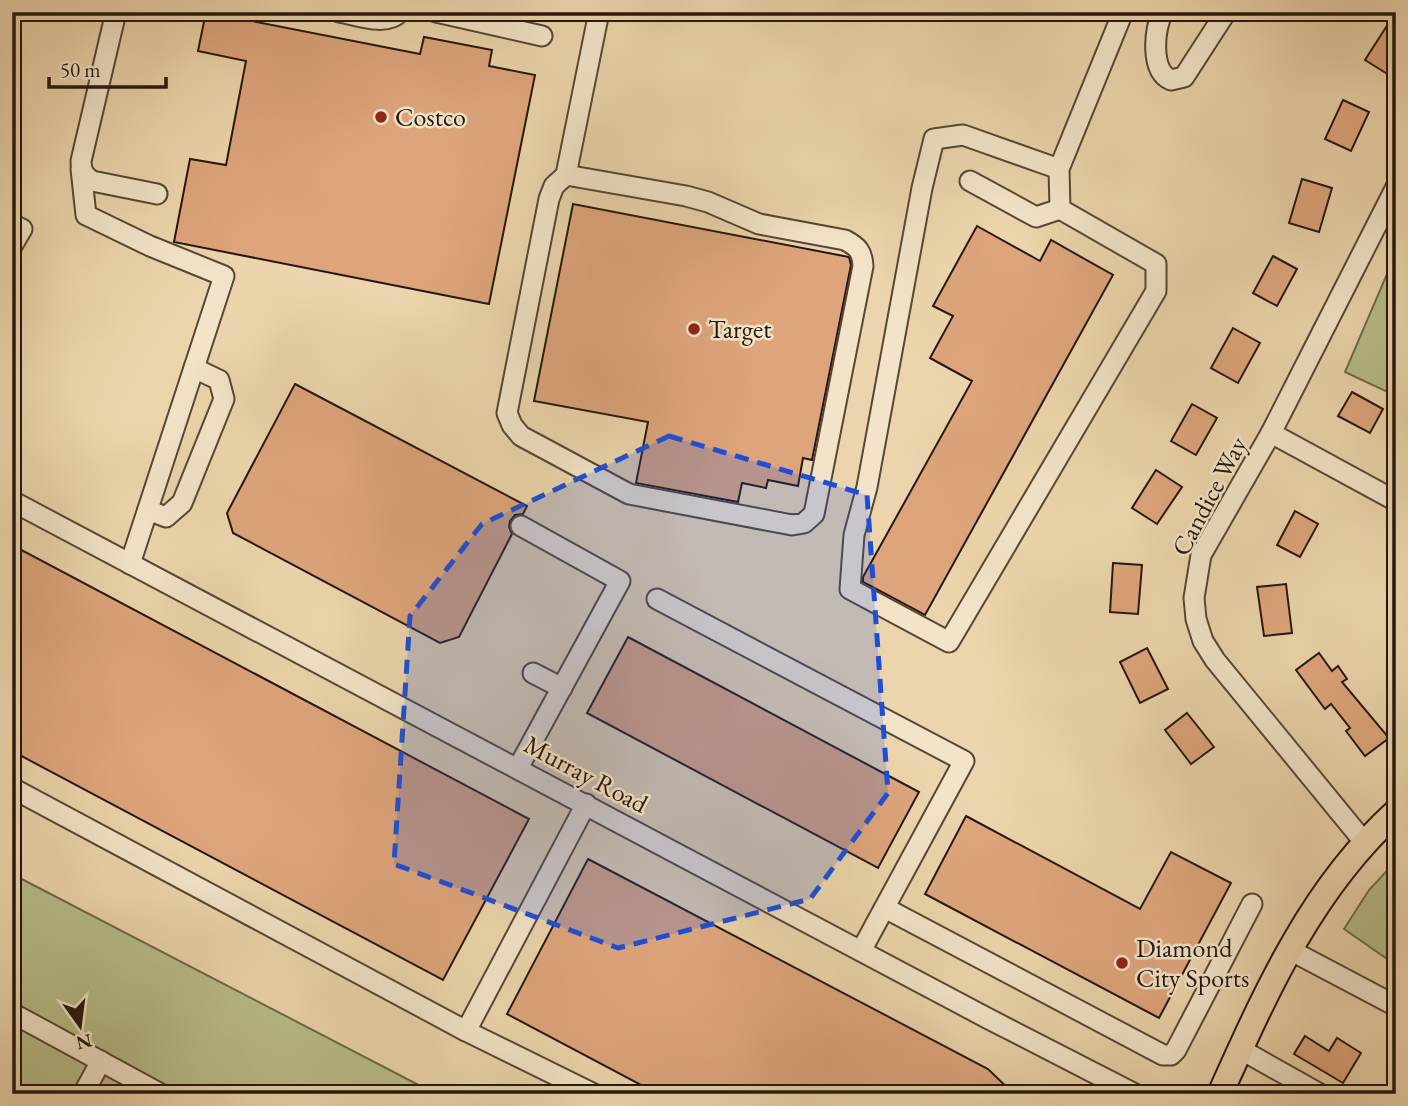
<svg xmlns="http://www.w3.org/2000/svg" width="1408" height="1106" font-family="'EB Garamond',serif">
  <rect width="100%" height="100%" fill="#ecd5ac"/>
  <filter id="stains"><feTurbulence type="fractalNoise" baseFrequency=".00286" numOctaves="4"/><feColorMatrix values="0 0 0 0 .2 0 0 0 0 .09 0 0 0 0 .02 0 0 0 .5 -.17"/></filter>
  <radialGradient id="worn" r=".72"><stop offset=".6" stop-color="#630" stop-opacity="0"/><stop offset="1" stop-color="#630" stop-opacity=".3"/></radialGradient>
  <g fill="#b8bd89" stroke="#6e6a4b" stroke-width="2">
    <path d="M1396,253v143l-51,-24z"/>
    <path d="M1396,861v104l-52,-36 25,-39z"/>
    <path d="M12,874l424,220h-424z"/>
  </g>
  <g fill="#dea57c" stroke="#25170d" stroke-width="2">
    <path d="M206,12l214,42 4,-17 68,13 -3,16 46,9 -46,229 -315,-62 16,-83 36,6 20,-104 -48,-10z"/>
    <path d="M1388,24l8,5v35l-7,11 -24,-15z"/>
    <path d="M1343,100l26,12 -18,39 -26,-12z"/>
    <path d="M1302,179l30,9 -13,44 -30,-9z"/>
    <path d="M573,204l276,53 2,8 -39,195 -9,-2 -5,28 -30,-6 -2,8 -24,-5 -4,19 -102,-19 12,-61 -114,-21z"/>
    <path d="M977,226l63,35 11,-21 62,35 -188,340 -62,-33v-5l109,-196 -42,-23 23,-42 -20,-10z"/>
    <path d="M1273,256l24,13 -20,37 -24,-13z"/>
    <path d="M1233,328l27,15 -22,40 -27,-15z"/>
    <path d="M295,384l232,122 -4,8 -8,1 -5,6 -1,6 3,7 -53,103 -19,6 -207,-110 -6,-20z"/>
    <path d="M1352,392l31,17 -13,24 -32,-17z"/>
    <path d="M1192,404l25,14 -21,37 -25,-14z"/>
    <path d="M1156,470l26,17 -25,37 -25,-16z"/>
    <path d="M1295,511l23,13 -18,33 -23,-12z"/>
    <path d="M12,545l517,274 -86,161 -431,-229z"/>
    <path d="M1113,563l29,2 -4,49 -28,-2z"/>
    <path d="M1286,584l6,49 -28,3 -7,-49z"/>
    <path d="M628,637l291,155 -41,76 -291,-155z"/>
    <path d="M1147,648l21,41 -28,14 -20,-41z"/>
    <path d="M1319,653l13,18 6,-5 9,13 -5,3 47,56 -24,18 -19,-25 4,-3 -19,-24 -6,5 -29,-39z"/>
    <path d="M1187,713l27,34 -23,17 -26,-34z"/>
    <path d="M966,816l174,93 31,-57 60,31 -72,135 -234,-124z"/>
    <path d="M588,859l400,210 26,25h-356l-151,-80z"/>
    <path d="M1305,1036l24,15 8,-13 24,15 -18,30 -49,-29z"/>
  </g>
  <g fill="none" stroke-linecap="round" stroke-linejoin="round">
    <defs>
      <g id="minor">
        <path d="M116,12l-35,149c0,10 3,14 11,20l65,13"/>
        <path d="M339,12c18,3 47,15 61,0"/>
        <path d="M436,12l106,24"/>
        <path d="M1163,12c-9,18 -13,59 8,68l13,-3 42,-65"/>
        <path d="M81,169l5,46 64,31 74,30 -94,288"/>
        <path d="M1059,169l1,40 96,55v27l-207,351 -99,-53 4,-54 13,-48 55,-299 12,-49 29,-4 96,34 64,-157"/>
        <path d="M566,175l120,21 22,6 51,22 86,16c13,7 17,11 18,26l-49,248 -10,9 -12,2 -163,-31 -108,-58 -9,-11 -5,-12 42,-214 5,-13z"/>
        <path d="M566,175l33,-163"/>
        <path d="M970,181l66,36 24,-8"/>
        <path d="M12,224l10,5 -10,17"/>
        <path d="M1271,433l125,68"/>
        <path d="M12,501l975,517 148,76"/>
        <path d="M148,510l18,7 16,-14 42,-104 -5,-19 -25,-12"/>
        <path d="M657,599l307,162 -103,190"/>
        <path d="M533,673l29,15"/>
        <path d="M518,768l102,-187 -99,-55"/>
        <path d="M12,788l454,243 120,-227"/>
        <path d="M1365,843l-150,-183 -12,-19 -7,-22 -2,-21 7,-43 70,-122 125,-246"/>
        <path d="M885,908l278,147h8l5,-5 76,-146"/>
        <path d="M1288,949l108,57"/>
        <path d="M12,1013l149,81"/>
        <path d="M466,1031l128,63"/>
        <path d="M1240,1049l80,45"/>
        <path d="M83,1094l18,-33"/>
      </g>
      <path id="major" d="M1220,1094c46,-102 91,-205 176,-282"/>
    </defs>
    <use href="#minor" stroke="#574635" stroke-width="23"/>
    <use href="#major" stroke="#25170d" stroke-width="28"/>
    <use href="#minor" stroke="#f3e4c9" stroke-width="19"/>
    <use href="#major" stroke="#ecd5ac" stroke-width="24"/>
  </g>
  <path fill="#1d4ed8" fill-opacity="0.2" stroke="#1d4ed8" stroke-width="5" stroke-dasharray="14 9" stroke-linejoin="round" d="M669,436l198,59 21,298 -78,106 -192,49 -224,-84 16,-248 72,-92z"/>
  <g fill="#8f2418" stroke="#f3e4c9" stroke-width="2.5">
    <circle cx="381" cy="117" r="7"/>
    <circle cx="694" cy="329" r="7"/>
    <circle cx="1122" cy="963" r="7"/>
  </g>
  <g text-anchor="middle" stroke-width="5" stroke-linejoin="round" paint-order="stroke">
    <g font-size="26" fill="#25170d" stroke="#f3e4c9" text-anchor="start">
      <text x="395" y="126">Costco</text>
      <text x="708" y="338">Target</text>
      <text x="1136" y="957">Diamond<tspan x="1136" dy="30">City Sports</tspan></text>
    </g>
    <g font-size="26" fill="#25170d" stroke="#f3e4c9">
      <text transform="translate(1209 496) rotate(-62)" y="9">Candice Way</text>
      <text transform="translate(586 774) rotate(28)" y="9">Murray Road</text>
    </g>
  </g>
  <rect width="1408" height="1106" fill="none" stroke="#ecd5ac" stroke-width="42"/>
  <rect x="14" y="14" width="1380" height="1078" fill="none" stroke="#25170d" stroke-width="3.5"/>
  <rect x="21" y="21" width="1366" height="1064" fill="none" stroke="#25170d" stroke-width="2"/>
  <g transform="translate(80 1026) rotate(166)" stroke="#f3e4c9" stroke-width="5" paint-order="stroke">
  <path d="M0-5L12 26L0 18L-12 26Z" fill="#25170d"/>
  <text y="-10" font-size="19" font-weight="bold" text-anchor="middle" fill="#25170d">N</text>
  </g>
  <path d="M49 77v10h117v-10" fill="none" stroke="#25170d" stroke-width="3.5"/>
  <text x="60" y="77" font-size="21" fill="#25170d" stroke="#f3e4c9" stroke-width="5" paint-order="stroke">50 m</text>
  <rect width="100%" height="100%" filter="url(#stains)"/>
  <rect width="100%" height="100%" fill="url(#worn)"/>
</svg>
